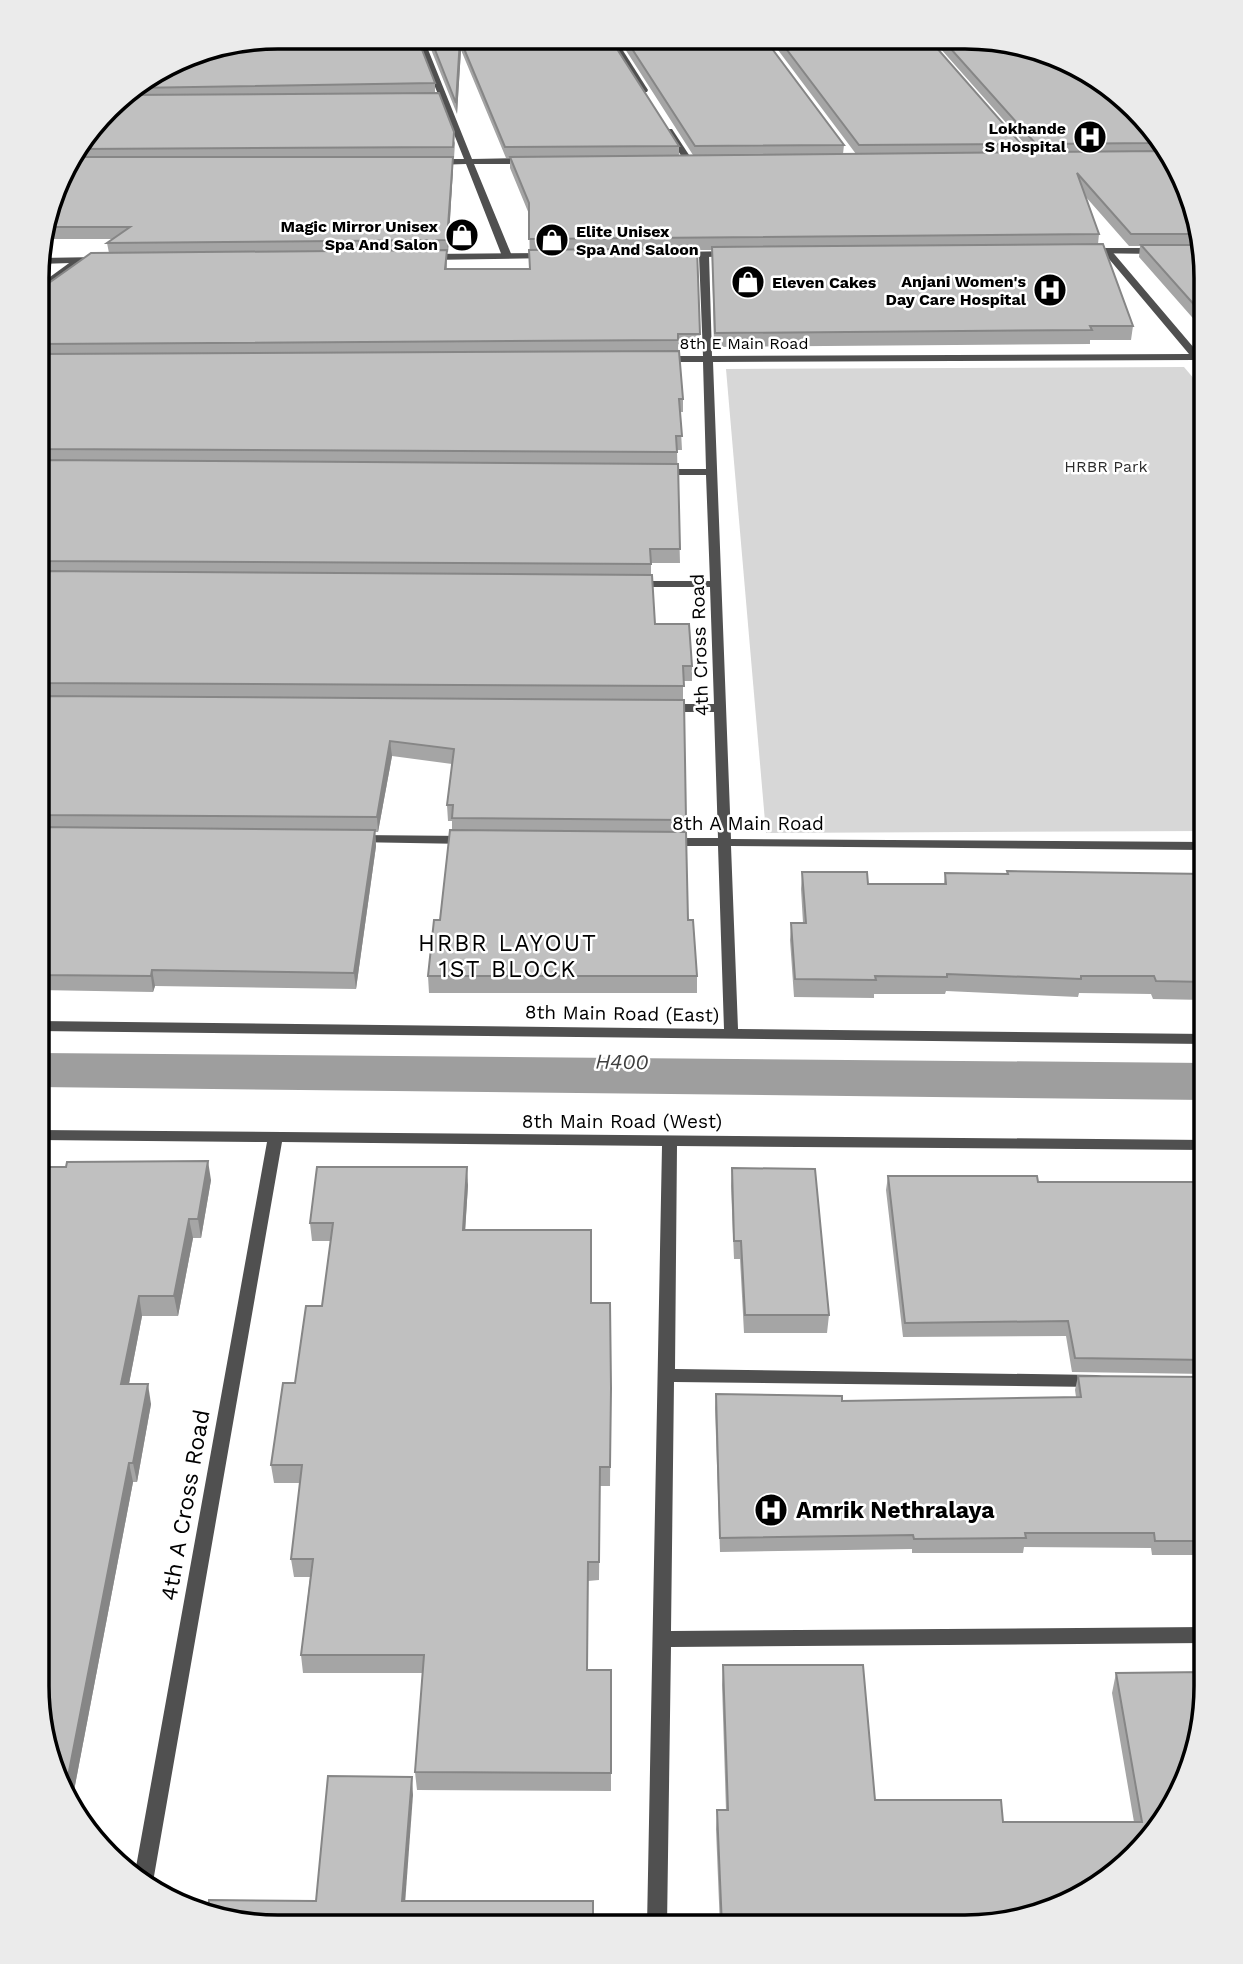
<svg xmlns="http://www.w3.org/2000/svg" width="1243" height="1964" font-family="'Work Sans',sans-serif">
  <rect width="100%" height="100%" fill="#fff"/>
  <path fill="#d7d7d7" d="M1184,367l22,26v438l-440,2 -40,-464z"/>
  <path fill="#9e9e9e" d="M38,1053l1168,10v37l-1168,-13z"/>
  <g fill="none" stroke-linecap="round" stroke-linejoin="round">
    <g fill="#505050" fill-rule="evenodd">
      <path d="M415,37h8l49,122 54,-1 4,3 -4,3h-52l38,92 -2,2 -8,-2 -36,-92 -31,1 -4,-3 4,-3h29z"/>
      <path d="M607,38h8l33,52 -1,2h-6z"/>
      <path d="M666,129h6l21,32 -1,2h-6l-21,-32z"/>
      <path d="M1104,249h6l90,106 6,7v9l-3,-1 -9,-10 -481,2 18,477 475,3v8l-475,-4 7,183 468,5v10l-1168,-13v-10l686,8 -6,-183h-49l-7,-4 7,-4h49l-4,-126h-47l-6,-4 6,-4h47l-4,-117h-75l-6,-3 6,-3h75l-4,-106h-47l-5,-3 5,-3h47l-3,-107h-40l-5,-3 5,-3h40l-4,-101 5,-3 5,3 3,101 477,-2 -85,-101z"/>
      <path d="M76,258l8,2 -45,32v-7z"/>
      <path d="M358,835l109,1 7,4 -7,4 -114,-2 -2,-3z"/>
      <path d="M38,1130l1168,10v10l-529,-4 -2,223 421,6 6,1 2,5 -2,5 -6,1 -422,-5 -3,249 535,-4v16l-535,4 -4,279h-20l15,-780 -380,-4 -129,740 -2,4 -17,-8 133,-736 -229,-2z"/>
    </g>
    <g fill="#505050" fill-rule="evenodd">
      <path d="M1087,248h70l4,3 -4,3 -73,-1v-4z"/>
      <path d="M730,251l3,1v4l-52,2 -5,-3 5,-3z"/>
      <path d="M548,253l3,1v4l-122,2 -5,-3 5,-3z"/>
      <path d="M100,257l3,1v4l-64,2v-6z"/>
    </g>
  </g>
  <g fill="#a5a5a5">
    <path d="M278,37h137v5l20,41v10l20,50 -1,15h-1v11l-5,83h-1v17h83l-1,-55 -19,-46v-10h-4l-45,-108 -4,64 -31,-77 184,1 69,108v9h14l-75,-117h146l80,107 -1,9h13l-87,-116 160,1 92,105 -1,8h12l-100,-113h65l115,47 76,99 18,93v55l-67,-76 1,-11h-11l-44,-50 14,38 -1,10 35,82 -2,14h-41v4l-376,3 -2,-97h-15l3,97h-22l5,52v13h-3l2,38h-5l3,113h-29v12l4,49 37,42v15h-9v19l2,132 3,88 9,56v17h-268l-1,-17 12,-56 12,-90v-9h-4l-1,-16 5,-41 -60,-8 -14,76h-3l1,14 -20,143 -201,-3 -2,6 -115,-2 1,-700 70,-37 -2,-10 6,-4h-72l21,-68 57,-74 67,-42z"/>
    <path d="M1007,871l199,3v126l-53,-1 -2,-5 -72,-1 -1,4 -132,-6 -1,3h-71v4l-80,-1 -4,-57 1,-17h12l-2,-34 1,-17 66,12h76l1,-11 62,1z"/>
    <path d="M66,1167l145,13 -10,58h-8l-15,78h-36l-13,68 22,20 -14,78h-4l-61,319 -17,-22z"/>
    <path d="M732,1168l97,147 -2,18h-83l-4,-74h-6l-3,-73z"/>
    <path d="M888,1176l150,6h158l1,-4h9v196l-134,-2 -6,-36 -163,1 -17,-147z"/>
    <path d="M468,1185l-3,45 126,73 20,103 -1,80h-10l-1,94 -11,1v89h23v121l-194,-1 -2,-18 8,-99h-120l-2,-18 9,-78h-16l-3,-18 9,-76h-26l-3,-18 24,-82 27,-77 9,-65h-19l-2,-18z"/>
    <path d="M1078,1376l128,1v178h-54l-1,-7 -127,-1 -1,6h-111v-4l-192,3 -5,-144 1,-14 126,7 234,-4 -1,-7z"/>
    <path d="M723,1665l152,135 128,22h131l-22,-129 4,-20 41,160 -192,94h-245l-4,-98 1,-19h9l-4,-125z"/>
  </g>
  <g fill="#868686">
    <path d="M460,39l1,11 -4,64 -1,-11z"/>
    <path d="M453,157v12l-5,83 -1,-12z"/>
    <path d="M390,741l2,15 -14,76 -1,-15z"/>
    <path d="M375,830l1,16 -20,143 -2,-16z"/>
    <path d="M152,970l3,16 -2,6 -2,-16z"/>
    <path d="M208,1161l3,19 -10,58 -3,-19z"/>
    <path d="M467,1167l1,18 -4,64 -1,-19z"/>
    <path d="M189,1219l4,19 -15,78 -4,-20z"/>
    <path d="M139,1296l3,20 -17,88 -4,-20z"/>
    <path d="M148,1384l3,20 -14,78 -4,-19z"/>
    <path d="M129,1463l4,19 -61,319 -7,-9z"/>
    <path d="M412,1777l1,18 -9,123 -2,-17z"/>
  </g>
  <g fill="#c0c0c0" stroke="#868686" stroke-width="2">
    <path d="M430,37l180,1 69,108 -174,1 -45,-108 -4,64z"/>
    <path d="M625,38h139l80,107 -149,1z"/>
    <path d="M778,38l151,1 92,105 -162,1z"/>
    <path d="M942,39h55l115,47 43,57 -119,1z"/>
    <path d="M419,42l16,41 -302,5 53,-33 58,-11z"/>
    <path d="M439,93l15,39 -1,15 -374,2 40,-52 3,-2z"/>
    <path d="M1161,151l27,34 9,49h-66l-54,-61 22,61 -570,5v-36l-19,-46z"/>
    <path d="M73,157h380l-6,83 -340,3 23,-16h-85l17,-56z"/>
    <path d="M1103,244l30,82h-43l2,4 -377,3 -3,-86z"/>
    <path d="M1141,245h59l6,33v40z"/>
    <path d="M697,248l3,86h-22v6l-639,4v-54l52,-37 356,-3 -2,19h85l-1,-19z"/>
    <path d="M679,351l4,48h-4l3,37h-6l1,16 -639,-3 1,-95z"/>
    <path d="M38,460l640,4 2,85h-30l1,15 -613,-3z"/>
    <path d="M38,571l614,4 3,49h34l3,42h-9l1,20 -646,-3z"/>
    <path d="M38,696l646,4 2,120 -234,-2 1,-13h-6l7,-56 -64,-8 -13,76 -339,-2z"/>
    <path d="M38,827l337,3 -21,143 -202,-3 -1,6 -113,-1z"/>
    <path d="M450,830l236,2 2,88h5l4,56h-269l6,-56h6z"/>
    <path d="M1007,871l199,3v108l-50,-1 -2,-5h-73v3l-134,-5v3l-72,-1 1,4 -81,-1 -4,-56h15l-4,-51h65l1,12h78l-1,-11 63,1z"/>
    <path d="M208,1161l-10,58h-9l-15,77h-35l-18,88h27l-15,79h-4l-64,329 -10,-13 -18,-93v-519h29l1,-5z"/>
    <path d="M317,1167h150l-4,63h128v73h19l1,85 -1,79h-10l-1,95h-11l-1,108h24v103l-196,-1 9,-117h-123l12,-96h-22l11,-94h-31l12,-82h12l11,-77h16l11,-83h-23z"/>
    <path d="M732,1168l83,1 14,146h-84l-4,-74h-7z"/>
    <path d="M888,1176h149l1,6h160l-1,-4h9v182l-131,-2 -7,-37 -163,2z"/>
    <path d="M1078,1376l128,1v164h-51l-1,-8h-129l1,5 -112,1 -1,-4 -193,3 -4,-144 126,2v5l239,-4z"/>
    <path d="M723,1665h140l12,135h126l2,22h139l-26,-149 90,-1v30l-18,76 -31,55 -99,76 -93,18h-243l-5,-117h11z"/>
    <path d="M328,1776l84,1 -10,124h191v25l-346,-1 -39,-16 1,-9 107,1z"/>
  </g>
  <defs>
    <symbol id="hospital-disc" viewBox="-11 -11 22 22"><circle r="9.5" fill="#000" stroke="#fff"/><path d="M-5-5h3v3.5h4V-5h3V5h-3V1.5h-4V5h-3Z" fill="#fff"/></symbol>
    <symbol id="shop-disc" viewBox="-11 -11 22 22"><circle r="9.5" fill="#000" stroke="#fff"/><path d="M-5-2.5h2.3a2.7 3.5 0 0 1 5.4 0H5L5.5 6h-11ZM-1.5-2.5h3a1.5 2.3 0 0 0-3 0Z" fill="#fff"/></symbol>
  </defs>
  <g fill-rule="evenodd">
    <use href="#hospital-disc" x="1071" y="118" width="38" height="38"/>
    <use href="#shop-disc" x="443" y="216" width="38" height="38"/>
    <use href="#shop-disc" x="533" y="221" width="38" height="38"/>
    <use href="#shop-disc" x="729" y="263" width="38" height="38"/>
    <use href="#hospital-disc" x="1031" y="271" width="38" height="38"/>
    <use href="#hospital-disc" x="752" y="1491" width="38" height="38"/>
  </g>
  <g text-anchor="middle" stroke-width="5" stroke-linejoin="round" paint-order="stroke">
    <g font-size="16" font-weight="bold" fill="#000" stroke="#fff" text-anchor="end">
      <text x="1066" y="134">Lokhande<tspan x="1066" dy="18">S Hospital</tspan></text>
      <text x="438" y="232">Magic Mirror Unisex<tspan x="438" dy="18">Spa And Salon</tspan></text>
      <text x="576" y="237" text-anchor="start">Elite Unisex<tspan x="576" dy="18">Spa And Saloon</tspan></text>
      <text x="1026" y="287">Anjani Women's<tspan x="1026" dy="18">Day Care Hospital</tspan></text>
      <text x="772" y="288" text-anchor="start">Eleven Cakes</text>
    </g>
    <g font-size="16" fill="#000" stroke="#fff">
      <text x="744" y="349">8th E Main Road</text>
    </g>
    <g font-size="16" fill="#2e2e2e" stroke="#fff">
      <text x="1106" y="472">HRBR Park</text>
    </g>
    <g font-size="19" fill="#000" stroke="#fff">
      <text transform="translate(699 645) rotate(-92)" y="7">4th Cross Road</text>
      <text x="748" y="830">8th A Main Road</text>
      <text transform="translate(622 1013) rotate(1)" y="7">8th Main Road (East)</text>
      <text x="622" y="1128">8th Main Road (West)</text>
    </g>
    <g font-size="21" font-style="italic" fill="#3f3f3f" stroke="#fff">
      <text transform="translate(622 1062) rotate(1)" y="7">H400</text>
    </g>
    <g font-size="23" letter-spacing="2" fill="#000" stroke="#fff">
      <text x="508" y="951">HRBR LAYOUT<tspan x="508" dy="26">1ST BLOCK</tspan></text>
    </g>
    <g font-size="23" fill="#000" stroke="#fff">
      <text transform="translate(185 1505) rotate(-80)" y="8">4th A Cross Road</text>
    </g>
    <g font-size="23" font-weight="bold" fill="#000" stroke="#fff" text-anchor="start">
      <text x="796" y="1518">Amrik Nethralaya</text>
    </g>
  </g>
  <path d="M0 0H1243V1964H0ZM278 49H965A229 229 0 0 1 1194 278V1686A229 229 0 0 1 965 1915H278A229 229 0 0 1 49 1686V278A229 229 0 0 1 278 49Z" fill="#ebebeb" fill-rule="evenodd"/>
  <path fill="none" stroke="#000" stroke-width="3.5" d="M278 49H965A229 229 0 0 1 1194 278V1686A229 229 0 0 1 965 1915H278A229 229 0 0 1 49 1686V278A229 229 0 0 1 278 49Z"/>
</svg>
